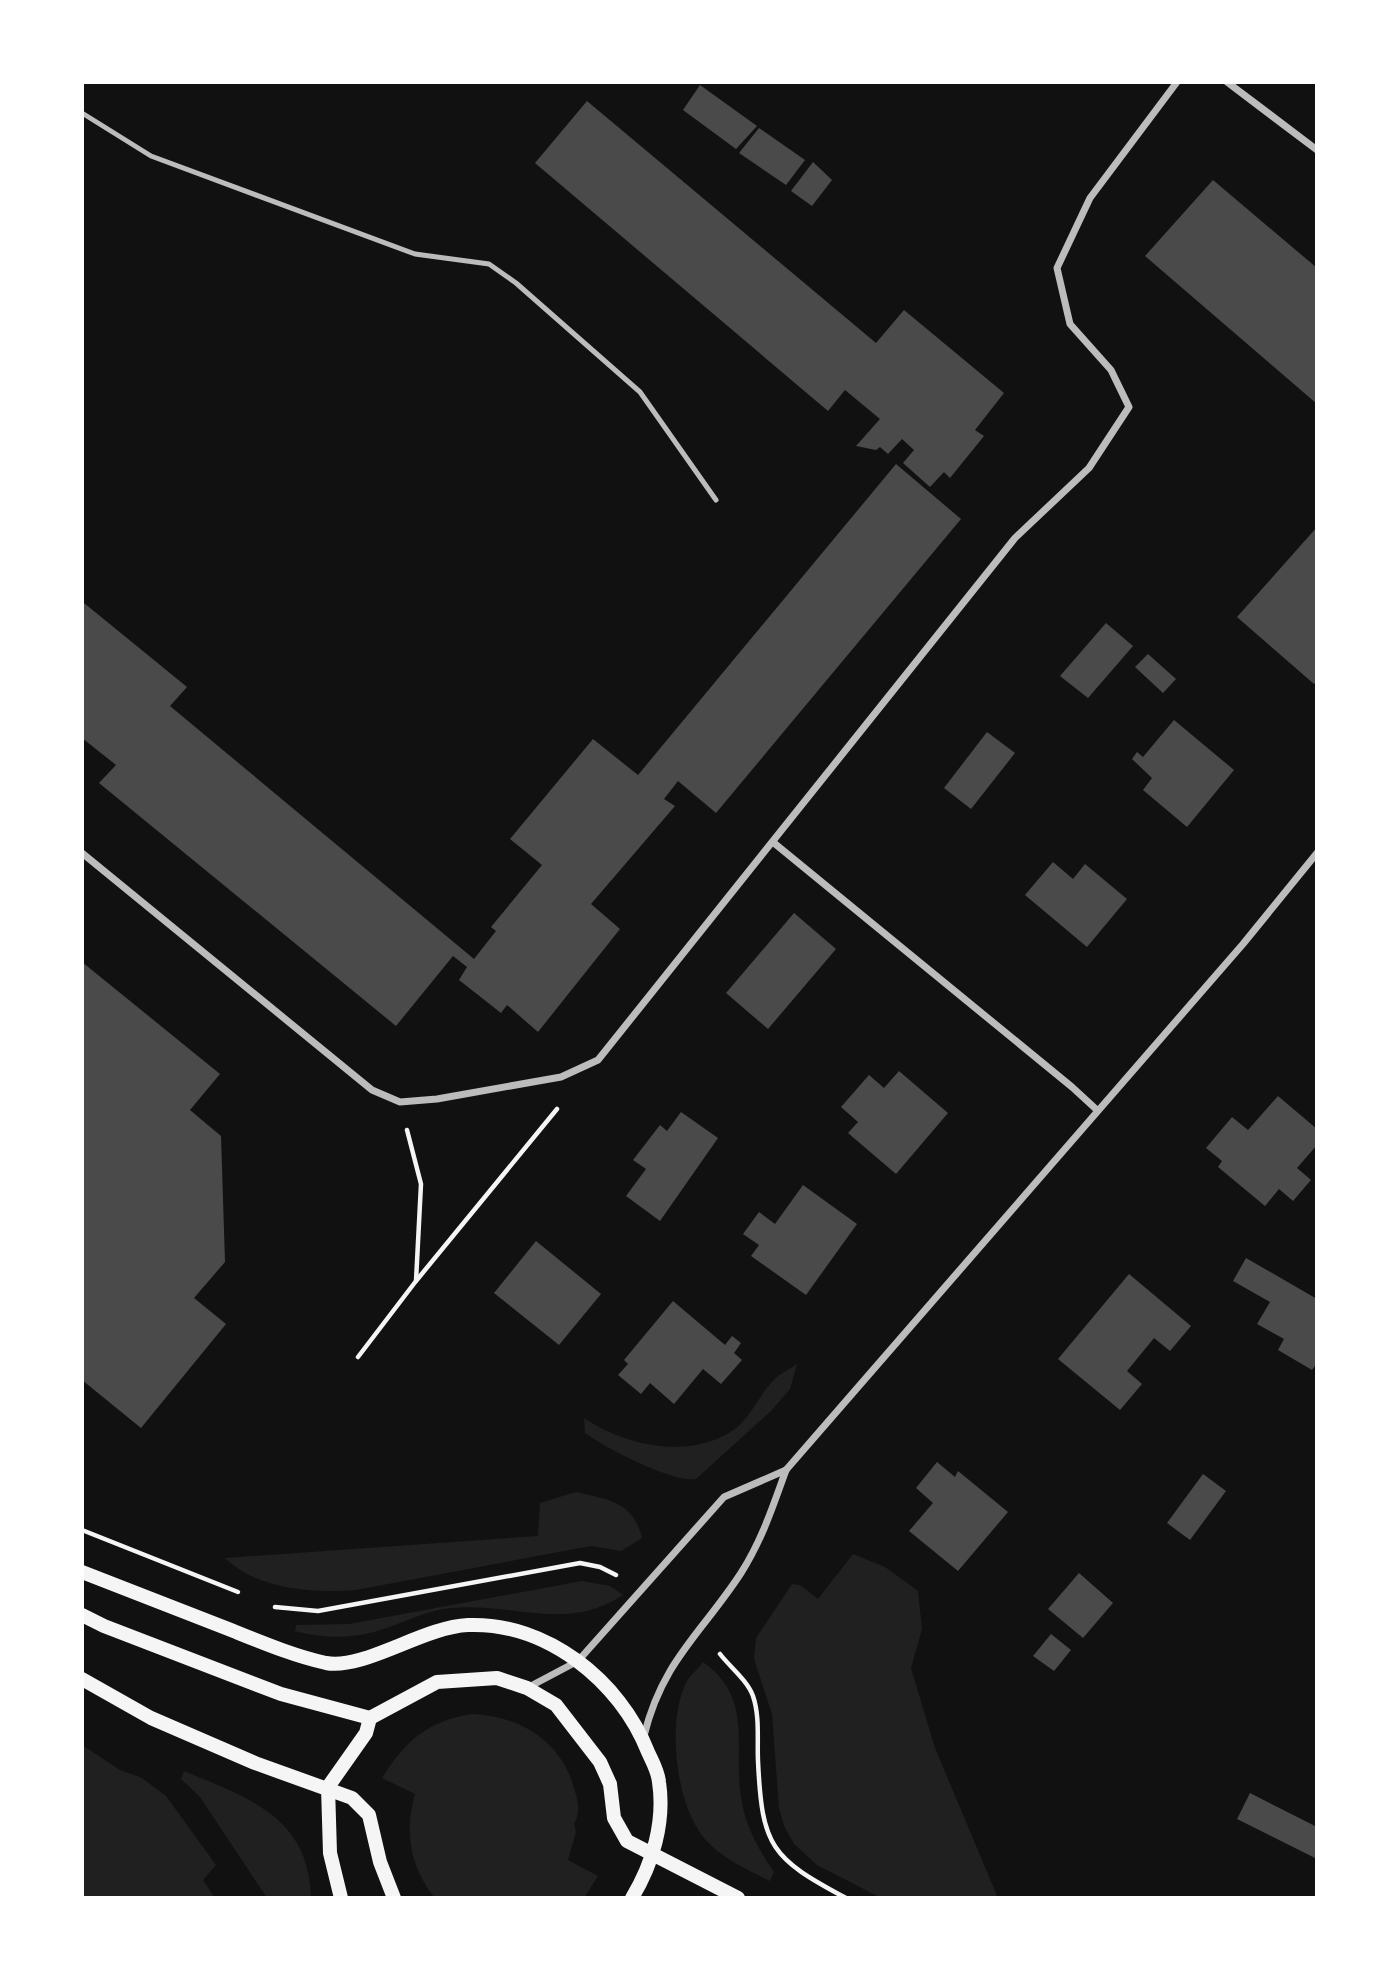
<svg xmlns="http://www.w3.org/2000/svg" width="1399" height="1980" font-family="'IBM Plex Sans',sans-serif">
  <rect width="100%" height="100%" fill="#111"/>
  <g fill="#202020">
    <path d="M797,1364l-7,25 -19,22 -75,68c-23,4 -91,-31 -111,-46l-1,-15c40,27 101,41 145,15 21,-12 29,-38 46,-54 6,-6 15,-10 22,-15z"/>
    <path d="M576,1492c33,8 57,9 66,46l-21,13 -30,-5 -235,44c-45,3 -98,0 -131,-32l313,-22 2,-33z"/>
    <path d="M853,1554l32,13 33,24 4,38 -11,39 24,80 63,150h-117l-64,-33 -23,-21 -10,-18 -5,-18 -7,-94 -18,-55 2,-21 36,-54 8,1 18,14z"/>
    <path d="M582,1581l28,5 13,9c-58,38 -109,7 -172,13 -28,3 -51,17 -77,24 -25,7 -54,6 -79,-1l1,-6 53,-1z"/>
    <path d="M703,1662c51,36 30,84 38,135 4,28 17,52 33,75l-4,9c-25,-13 -55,-25 -71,-50 -23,-34 -32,-109 -13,-148 3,-7 12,-14 17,-21z"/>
    <path d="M472,1714c48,2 89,27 102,74 4,12 7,25 0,36l2,8 -8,28 30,16 -14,22h-149c-25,-30 -31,-67 -20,-104l-33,-16c23,-37 46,-57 90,-64z"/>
    <path d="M82,1745l38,25 22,8 24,18 50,69 -13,15 12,18h-133z"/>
    <path d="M184,1771c64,27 125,45 127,127h-44l-67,-101 -19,-18z"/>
  </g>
  <g fill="#4a4a4a">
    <path d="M700,85l57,41 -21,23 -53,-39z"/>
    <path d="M587,101l289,242 28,-33 100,83 -29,37 9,6 -34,42 -6,-6 -14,15 -27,-24 11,-13 -12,-11 -14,15 -8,-7 -4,3 -20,-4 24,-27 -35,-29 -17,21 -293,-248z"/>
    <path d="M759,128l46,32 -19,25 -47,-32z"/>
    <path d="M813,162l19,18 -20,26 -21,-15z"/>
    <path d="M1213,180l104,88v136l-172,-148z"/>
    <path d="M896,464l65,55 -245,294 -38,-32 -14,18 11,7 -84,98 29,25 -82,103 -31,-27 -6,8 -42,-33 8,-13 -14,-11 -57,70 -297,-243 17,-18 -34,-27 2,-135 103,84 -17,19 304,253 22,-28 -5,-4 51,-62 -32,-26 83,-100 45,36z"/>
    <path d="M1317,527v154l-3,3 -77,-67z"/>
    <path d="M1106,623l27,23 -45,52 -28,-22z"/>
    <path d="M1148,654l28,25 -13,14 -28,-26z"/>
    <path d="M1174,720l60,50 -47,57 -44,-37 9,-12 -20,-19 5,-7 6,5z"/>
    <path d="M987,732l28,21 -44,56 -27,-21z"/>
    <path d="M1053,862l20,17 12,-15 42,35 -40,48 -62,-52z"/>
    <path d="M794,913l42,36 -68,80 -42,-36z"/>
    <path d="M82,962l138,112 -30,36 31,26 4,126 -31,36 32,26 -85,104 -59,-48z"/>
    <path d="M899,1071l49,42 -52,61 -48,-41 10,-11 -17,-15 28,-32 15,13z"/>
    <path d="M1278,1096l39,33v16l-20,23 14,12 -18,21 -14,-12 -14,17 -47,-39 4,-6 -16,-13 26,-31 16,13z"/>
    <path d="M681,1112l37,26 -58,83 -34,-25 20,-27 -13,-9 27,-35 7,6z"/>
    <path d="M803,1185l54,39 -51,71 -55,-39 8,-11 -16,-11 16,-22 16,12z"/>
    <path d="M536,1241l65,53 -42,51 -65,-52z"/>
    <path d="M1246,1258l71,41v64l-5,7 -34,-20 6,-11 -27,-15 13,-22 -37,-21z"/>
    <path d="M1129,1274l62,52 -21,25 -16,-13 -27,33 15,13 -22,26 -62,-51z"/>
    <path d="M673,1301l52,44 7,-9 9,7 -7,10 8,7 -21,24 -18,-15 -29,35 -24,-21 -9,11 -23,-19 10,-11 -4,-4z"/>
    <path d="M937,1462l18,15 3,-6 50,41 -50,59 -49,-40 24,-28 -17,-15z"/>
    <path d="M1203,1474l23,17 -36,49 -23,-17z"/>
    <path d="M1079,1573l34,30 -30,35 -35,-29z"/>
    <path d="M1051,1634l20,16 -17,21 -21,-15z"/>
    <path d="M1250,1793l67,34v32l-80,-40z"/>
  </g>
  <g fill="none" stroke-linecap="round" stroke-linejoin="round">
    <g stroke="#f5f5f5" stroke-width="4.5">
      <path d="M407,1130l14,54 -5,97"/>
      <path d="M358,1357l58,-76 141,-172"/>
      <path d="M82,1530l156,62"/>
      <path d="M275,1607l43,4 262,-48 20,4 16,8"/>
      <path d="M720,1654c10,13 27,26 33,42 7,21 4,43 5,65 4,86 13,97 88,137"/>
    </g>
    <path stroke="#bcbcbc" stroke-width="5" d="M82,113l69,43 264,98 74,10 27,19 124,109 76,108"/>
    <g stroke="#bcbcbc" stroke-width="7">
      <path d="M1227,82l90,68"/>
      <path d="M774,843l298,244 25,23"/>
      <path d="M82,853l290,237 28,12 37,-3 124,-22 37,-17 417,-522 74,-70 40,-61 -18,-37 -41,-46 -13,-56 33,-70 87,-116"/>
      <path d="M527,1688l51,-27 146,-164 62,-27"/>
      <path d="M644,1736c18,-75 58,-103 97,-163 21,-33 32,-67 45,-103l457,-526 74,-91"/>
    </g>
    <g stroke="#f5f5f5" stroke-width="14">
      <path d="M82,1572c50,19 99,39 149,58 30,12 63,26 95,33 38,7 97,-36 142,-38 79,-3 152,56 180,127 4,9 10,19 11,30 6,40 -6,81 -27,116"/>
      <path d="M82,1615l22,11 177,68 89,24"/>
      <path d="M82,1679l69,39 104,45 97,35 17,17 11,47 14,36"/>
      <path d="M328,1787l38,-54 4,-15 67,-36 60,-4 30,10 29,17 44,57 10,22 4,34 13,23 111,57"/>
      <path d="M328,1787l2,66 11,45"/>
    </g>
  </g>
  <rect width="1399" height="1980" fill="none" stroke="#ffffff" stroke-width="168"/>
</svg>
